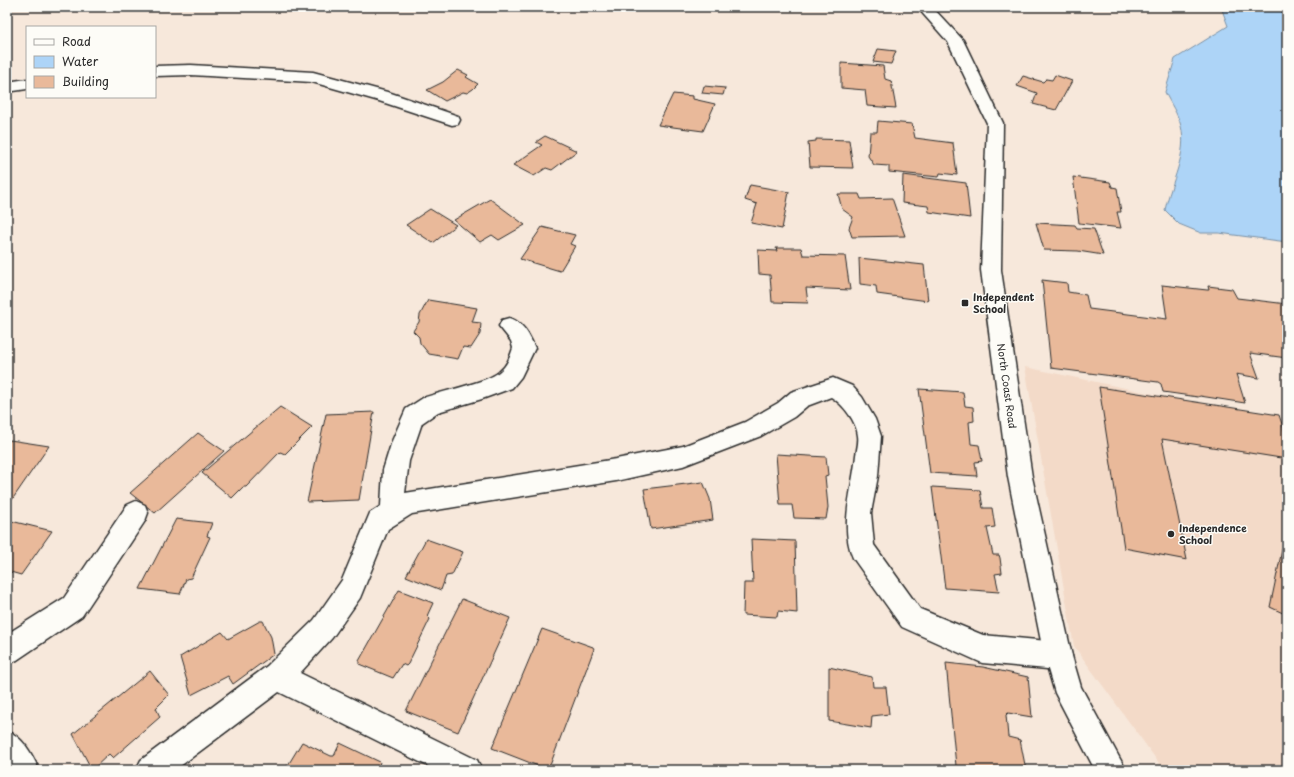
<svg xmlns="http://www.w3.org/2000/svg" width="1294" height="777" font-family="'Playpen Sans',sans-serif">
  <rect width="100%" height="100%" fill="#f7e8db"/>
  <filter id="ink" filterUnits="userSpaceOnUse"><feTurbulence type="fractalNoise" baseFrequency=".025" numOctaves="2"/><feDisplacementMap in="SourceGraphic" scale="8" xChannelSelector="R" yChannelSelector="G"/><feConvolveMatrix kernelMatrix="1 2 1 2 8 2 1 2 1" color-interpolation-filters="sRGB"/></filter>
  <g filter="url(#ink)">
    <path fill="#f3dac8" d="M1025,367l262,55v348h-123l-90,-124z"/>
    <path fill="#add4f7" stroke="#7990a5" d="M1221,7h66v235l-68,-9h-18l-22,-9 -14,-14c6,-28 23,-56 16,-84 -3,-12 -11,-23 -16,-34l10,-33 53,-33z"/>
    <g fill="#e9b99a" stroke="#2b2b2b">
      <path d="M527,7h26v3l-27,1z"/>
      <path d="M878,49l18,2 -5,13 -18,-2z"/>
      <path d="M841,63l42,3 2,13 6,2 5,27 -29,-2 -2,-16 -24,-2z"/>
      <path d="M458,70l10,5 -2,2 12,7 -5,5 -6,4 -4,-1 -18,9 -18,-11 16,-8z"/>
      <path d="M1055,75l17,6 -16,29 -23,-6 4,-11 -20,-7 6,-10 20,6 3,-3 6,1z"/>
      <path d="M704,86l21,2 -2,7 -21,-2z"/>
      <path d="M673,94l20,2v3l22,5 -12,27 -45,-6z"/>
      <path d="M878,121l34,3 3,14 38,5 4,32 -17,-2 -1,4 -50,-5v-6l-15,-1 -6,-9 2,-24h7z"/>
      <path d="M545,136l32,15 -25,19 -6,-2 -12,8 -21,-11 29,-20 -6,-3z"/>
      <path d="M816,139l33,1 4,28 -43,-1 -2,-25 8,-1z"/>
      <path d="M903,175l63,8 4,35 -41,-6 -1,-6 -26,-3z"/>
      <path d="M1073,177l37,5 2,5 5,1 4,24h-4l4,16 -42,-5z"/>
      <path d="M750,185l39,7 -7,37 -31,-6 6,-19 -12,-4z"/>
      <path d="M838,194h21l2,5 31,-1 13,38 -53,1 -3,-9 4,-11 -11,-8z"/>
      <path d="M490,199l35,26 -26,15 -7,-5 -12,7 -26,-22z"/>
      <path d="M430,209l26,16 -23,18 -27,-18z"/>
      <path d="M1036,223l39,2 2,3 17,1 9,26 -25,-4 -34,-1z"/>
      <path d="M542,227l33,8 -5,9 5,2 -15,25 -40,-12z"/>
      <path d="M776,248h25l2,7 42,1 5,34 -44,-2 2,15 -36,-1 -2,-27 -11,-1 -1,-24 19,1z"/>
      <path d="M859,258l65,7 4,36 -51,-7 -1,-8 -16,-2z"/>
      <path d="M1042,280l25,3 1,9 18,3 3,14 78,10 -5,-34 45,5h2l-1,-4 24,3 5,9 50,6v54l-37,-5 9,25 -23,-4 9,29 -45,-7 -2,1 -35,-5 -2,-8 -3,-2 -107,-14z"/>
      <path d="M428,300l49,8 -5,14 9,1 -1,11 -9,14 -8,-1 -5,12 -29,-5 -9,-11 -1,-6 -6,-6 6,-9 1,-7z"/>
      <path d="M1099,387l180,28 8,24v20l-125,-20 25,121 -63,-12z"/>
      <path d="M919,389l44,3 2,14 8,1 1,14 -5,1 2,22 8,1 3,16 -7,1 2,14 -47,-3z"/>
      <path d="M280,407l32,20 -27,27 -5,-2 -34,35h-3l-11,11 -30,-25z"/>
      <path d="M374,412l-15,88 -52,2 19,-88z"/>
      <path d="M198,433l26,18 -69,62 -25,-20z"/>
      <path d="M10,440l39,6 -42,61v-62z"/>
      <path d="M776,454l50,3 2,18 -3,1 3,31 -2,12 -32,-1 -2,-13h-12z"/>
      <path d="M703,482l7,17 3,21 -62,9 -7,-40z"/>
      <path d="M932,487l48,3 3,18h9l3,19 -8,1 6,27h6l1,3 2,15 -7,1 4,18 -54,-4z"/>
      <path d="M176,519l36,4 -5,13 3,1 -19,41 -5,1 -6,15 -40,-5z"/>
      <path d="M7,520l45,11 -31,44 -14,-4z"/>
      <path d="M1287,526v89l-17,-8z"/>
      <path d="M426,539l37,13 -11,23 -6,1 -5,14 -35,-14z"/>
      <path d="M751,539l44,2 2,72 -19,-2 -1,6 -34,-2 1,-32h9z"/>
      <path d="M399,590l34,13 -6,13 3,3 -22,45 -2,2 -4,-2 -9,14 -34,-14v-3z"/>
      <path d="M462,599l48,19 -52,114 -52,-21z"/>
      <path d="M260,621h3l8,16 3,17 -41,30 -5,-8 -37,19 -11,-38 42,-25 6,7z"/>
      <path d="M542,629l51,18 1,2 -45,119 -3,1 -54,-21z"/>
      <path d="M946,663l37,4 45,10 4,40 -24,-4 -2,2 2,22 12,3 6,30h-45l-25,-4z"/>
      <path d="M829,667l43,10 1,10h13l3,27 -17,2 -1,12 -42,-7z"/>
      <path d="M150,671l19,24 -13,13 4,9 -47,41 -4,-4 -17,16 -19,-36z"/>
      <path d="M302,742l29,14h3l6,-13 40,19 -3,8h-92z"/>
    </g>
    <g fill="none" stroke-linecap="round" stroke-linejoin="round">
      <defs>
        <g id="street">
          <path d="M191,65l122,7 78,21 67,23 2,4 -2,4 -6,1 -73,-24 -67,-19 -121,-7 -36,1v-10z"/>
          <path d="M27,79v10l-20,3v-10z"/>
          <path d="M509,318c15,5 20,17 26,30l-14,29 -9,11 -30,11 -44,13 -16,11 -13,38 -4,32 211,-34 67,-13 62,-24 33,-19 13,-11 42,-14 19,8 10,11 13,22 6,17 -3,40 -7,37 3,32 46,64 63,26 75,7 10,4 4,10 -4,10 -10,4 -76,-7 -80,-36 -49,-69c-14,-33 0,-70 3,-103 1,-6 3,-13 2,-19 -1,-14 -15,-32 -27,-39l-24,9 -13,11 -33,19 -78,30 -67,15 -204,33 -24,15 -28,69 -28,40 -32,35 177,87 5,10h-46l-157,-78 -104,78h-39l5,-10 126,-94 47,-46 28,-40 28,-67 11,-7 2,-36 9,-29 14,-32 17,-11c17,-6 65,-16 76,-26 8,-6 11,-15 14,-24l-2,-7 -12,-15 3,-6z"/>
          <path d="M136,501l9,4 3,8 -3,8 -63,95 -65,44 -10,4v-30l57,-36 63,-93z"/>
          <path d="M7,731c16,6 25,23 32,39h-32z"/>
        </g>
        <path id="primary" d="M917,7h15l31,33 40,83 -2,147 31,207 40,179 9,31 45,83h-31l-40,-77 -11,-37 -36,-179 -27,-207 6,-147 -39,-81z"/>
      </defs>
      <use href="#street" stroke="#2b2b2b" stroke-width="3"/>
      <use href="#primary" stroke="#2b2b2b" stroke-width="3"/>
      <use href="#street" fill="#fdfcf7" fill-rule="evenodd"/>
      <use href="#primary" fill="#fdfcf7" fill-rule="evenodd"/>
    </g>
  </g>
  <g fill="#2b2b2b" stroke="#fdfcf7" stroke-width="1.5">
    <rect x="961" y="299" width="8" height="8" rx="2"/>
    <circle cx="1171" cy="534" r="4"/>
  </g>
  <g text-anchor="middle" stroke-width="3" stroke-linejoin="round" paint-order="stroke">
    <g font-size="10" font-weight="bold" fill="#2b2b2b" stroke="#fdfcf7" text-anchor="start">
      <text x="973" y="301">Independent<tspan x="973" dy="12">School</tspan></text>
      <text x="1179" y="532">Independence<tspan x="1179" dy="12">School</tspan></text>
    </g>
    <g font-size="10" fill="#2b2b2b" stroke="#fdfcf7">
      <text transform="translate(1007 386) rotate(82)" y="4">North Coast Road</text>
    </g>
  </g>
  <rect width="1294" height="777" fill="none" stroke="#fdfcf7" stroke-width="24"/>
  <rect x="12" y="12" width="1270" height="753" fill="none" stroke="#2b2b2b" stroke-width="1.5" filter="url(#ink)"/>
  <rect x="26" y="26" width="130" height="72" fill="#fdfcf7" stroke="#a9a8a5"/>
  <rect x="34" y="39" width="20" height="6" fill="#fdfcf7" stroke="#a9a8a5"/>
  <text x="62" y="46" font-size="12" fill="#2b2b2b">Road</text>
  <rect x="34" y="56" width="20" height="12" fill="#add4f7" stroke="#a9a8a5"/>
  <text x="62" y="66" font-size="12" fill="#2b2b2b">Water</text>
  <rect x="34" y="76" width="20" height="12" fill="#e9b99a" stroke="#a9a8a5"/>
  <text x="62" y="86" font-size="12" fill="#2b2b2b">Building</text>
</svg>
